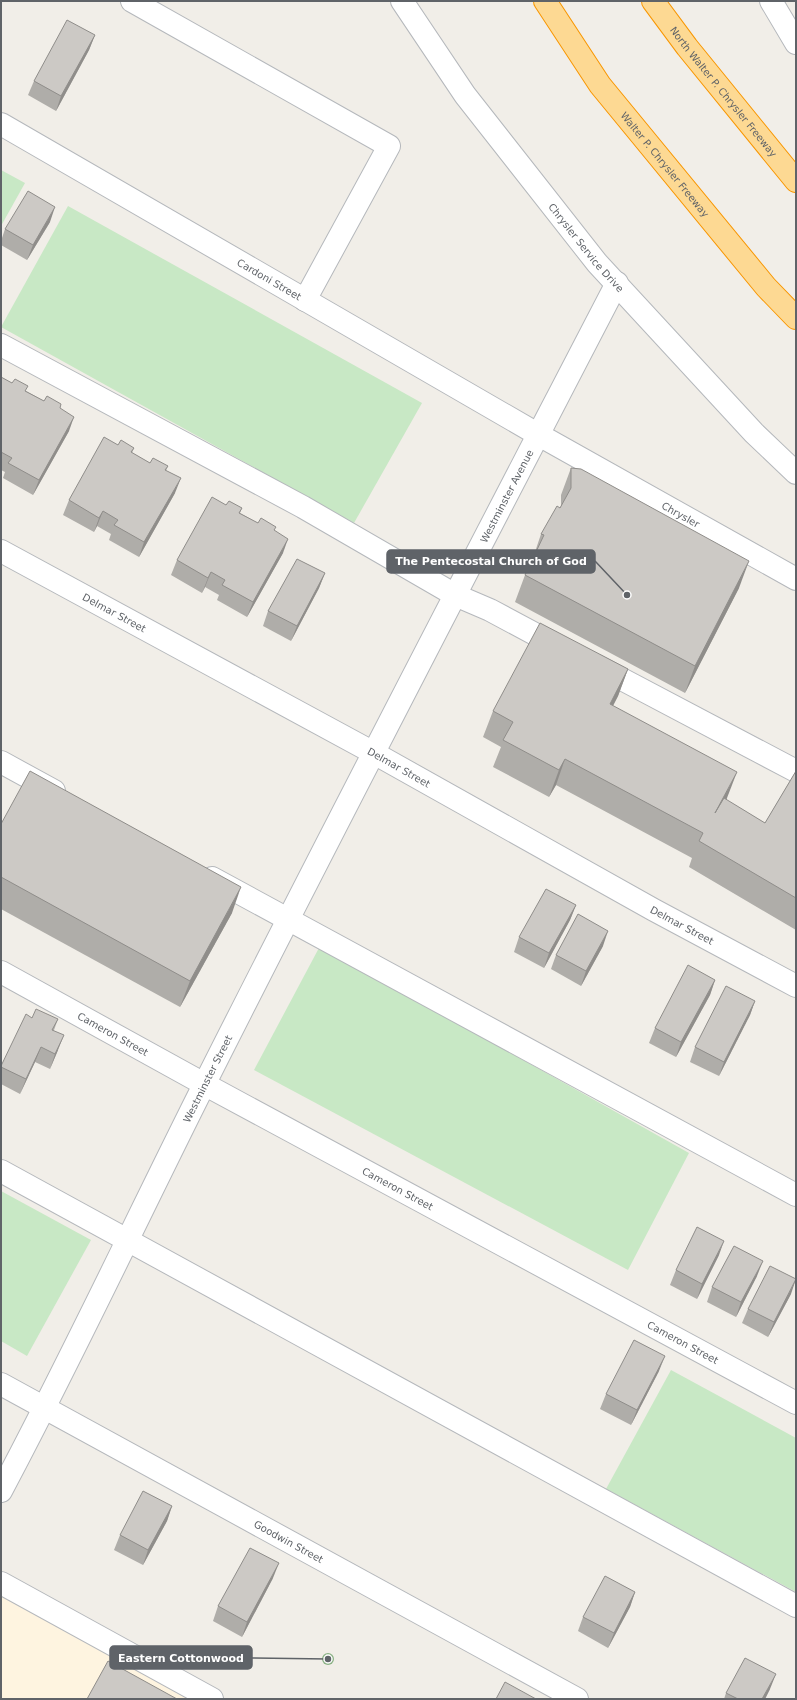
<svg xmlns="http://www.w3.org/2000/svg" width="797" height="1700" font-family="'DejaVu Sans',sans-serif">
  <rect width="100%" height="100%" fill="#f1eee8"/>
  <path fill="#fef4e0" d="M1,1594l195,105h-195z"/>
  <g fill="#c8e8c5">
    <path d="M1,170l24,13 -24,43z"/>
    <path d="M68,206l354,197 -68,120 -353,-196z"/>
    <path d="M320,946l369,207 -61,117 -374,-200z"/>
    <path d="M1,1191l90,49 -64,116 -26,-15z"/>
    <path d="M671,1370l125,68v154l-190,-103z"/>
  </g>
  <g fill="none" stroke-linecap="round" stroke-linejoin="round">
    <defs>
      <g id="minor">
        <path d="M132,1l257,145 -84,154"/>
        <path id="s1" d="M402,1l63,94 132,168 157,170 42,40"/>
        <path d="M771,1l25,42"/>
        <path id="s2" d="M1,124l538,311 257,144"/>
        <path d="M1,345l302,162 152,88 35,15 71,38"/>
        <path id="s3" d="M1,551l371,201 282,158 142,76"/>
        <path d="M597,666l199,105"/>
        <path d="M1,762l53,29"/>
        <path d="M212,878l584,317"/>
        <path id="s4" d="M1,972l203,112 592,319"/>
        <path d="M1,1171l795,435"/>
        <path id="s5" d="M1,1384l576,315"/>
        <path id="s6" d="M1,1491c72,-135 136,-273 204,-408 135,-268 274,-534 412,-800"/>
        <path d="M1,1583l211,116"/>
      </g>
      <g id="highway">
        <path id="s7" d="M545,1l55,84 166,202 30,31"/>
        <path id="s8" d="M653,1l34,46 109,134"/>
      </g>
    </defs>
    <use href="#minor" stroke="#b5b8bc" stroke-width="24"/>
    <use href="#highway" stroke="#f89601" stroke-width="24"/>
    <use href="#minor" stroke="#fff" stroke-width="22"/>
    <use href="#highway" stroke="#fdd993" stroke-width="22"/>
  </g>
  <circle fill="#8bb285" cx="328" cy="1659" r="6"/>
  <g fill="#afada9">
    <path d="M95,35l-6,15 -33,61 -28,-16 6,-14z"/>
    <path d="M50,222l-23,38 -26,-15v-4l4,-12z"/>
    <path d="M1,377l43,24 16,7 9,23 -36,64 -30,-17 2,-6 -4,-2z"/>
    <path d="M118,445l16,3 -2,5 18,10 18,3 -2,5 9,22 -36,64 -30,-17 2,-6 -14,-8 -3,6 -31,-17 6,-15z"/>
    <path d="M571,468l168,120 -54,105 -170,-91 10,-27 7,-14 9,-27 20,-28v-11z"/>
    <path d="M226,505l16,3 -2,5 18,10 16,8 9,22 -36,64 -30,-17 2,-5 -14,-8 -3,6 -31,-18 6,-15z"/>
    <path d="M325,573l-6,15 -28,53 -28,-15 5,-15z"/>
    <path d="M628,669l-10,27 -5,10 114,92 -1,2 39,23 31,-52v159l-107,-63 3,-9 -136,-73 -7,12 -56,-30 8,-20 -18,-10 10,-26z"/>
    <path d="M1,824l231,89 -52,94 -179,-98z"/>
    <path d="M576,905l-6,15 -26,48 -30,-16 5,-15z"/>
    <path d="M603,946l-22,40 -30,-17 5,-14z"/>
    <path d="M715,980l-5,15 -34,62 -27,-14 6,-15z"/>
    <path d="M755,1001l-5,14 -31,61 -29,-14 5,-15z"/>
    <path d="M32,1018l26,1 -4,11 4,20 -8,19 -15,-7 -15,32 -19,-10v-18z"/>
    <path d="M719,1255l-22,44 -27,-14 6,-15z"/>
    <path d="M757,1276l-21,41 -29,-15 5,-15z"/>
    <path d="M791,1294l-23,43 -26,-14 6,-14z"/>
    <path d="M659,1371l-28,54 -31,-16 6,-15z"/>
    <path d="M172,1506l-5,15 -24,44 -29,-15 6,-15z"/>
    <path d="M273,1578l-31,59 -29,-16 5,-15z"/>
    <path d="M635,1592l-5,15 -22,41 -30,-17 5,-14z"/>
    <path d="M770,1689l-5,10h-41l2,-6z"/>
  </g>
  <g fill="#8f8d8a">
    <path d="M95,35l-6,15 -33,61 5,-15z"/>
    <path d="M55,207l-5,15 -23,38 6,-15z"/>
    <path d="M74,417l-5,14 -36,64 6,-15z"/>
    <path d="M181,478l-6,15 -36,64 5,-15z"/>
    <path d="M103,511l-6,15 -3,6 5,-14z"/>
    <path d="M288,539l-5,14 -36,64 6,-15z"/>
    <path d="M749,561l-10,27 -54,105 10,-27z"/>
    <path d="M211,572l-6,15 -3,6 6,-15z"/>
    <path d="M325,573l-6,15 -28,53 6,-15z"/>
    <path d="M628,669l-10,27 -18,34 10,-26z"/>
    <path d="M565,759l-9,26 -7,12 10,-27z"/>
    <path d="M737,772l-10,26 -22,42 10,-27z"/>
    <path d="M241,887l-9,26 -52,94 10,-26z"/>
    <path d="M576,905l-6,15 -26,48 5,-15z"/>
    <path d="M608,931l-5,15 -22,40 5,-15z"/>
    <path d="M715,980l-5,15 -34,62 5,-15z"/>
    <path d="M755,1001l-5,14 -31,61 5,-14z"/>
    <path d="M64,1035l-6,15 -8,19 5,-15z"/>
    <path d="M41,1047l-6,15 -15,32 6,-15z"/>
    <path d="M724,1241l-5,14 -22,44 5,-15z"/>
    <path d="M763,1261l-6,15 -21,41 5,-15z"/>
    <path d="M796,1279l-5,15 -23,43 6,-15z"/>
    <path d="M665,1356l-6,15 -28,54 6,-15z"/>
    <path d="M172,1506l-5,15 -24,44 5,-15z"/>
    <path d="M279,1563l-6,15 -31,59 5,-15z"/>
    <path d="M635,1592l-5,15 -22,41 6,-15z"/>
    <path d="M776,1674l-6,15 -5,10h-3z"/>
  </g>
  <g fill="#ccc9c5" stroke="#8f8d8a">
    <path d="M67,20l28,15 -34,61 -27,-15z"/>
    <path d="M28,191l27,16 -22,38 -28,-16z"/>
    <path d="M1,377l11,6 3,-4 13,7 -3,5 19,10 3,-5 14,8 -1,4 14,9 -35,63 -31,-17 4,-5 -11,-6z"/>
    <path d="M104,437l14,8 3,-5 13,8 -3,4 19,11 3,-5 15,8 -3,4 16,8 -37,64 -30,-17 4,-5 -15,-9 -4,7 -30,-18z"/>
    <path d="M571,468l10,1 168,92 -54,105 -170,-91 19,-40 -3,-1 16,-28 3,2 11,-20z"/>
    <path d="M212,497l14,8 3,-4 13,7 -3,5 19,10 3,-5 15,9 -2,3 14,9 -35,63 -31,-17 3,-5 -14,-8 -3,6 -31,-18z"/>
    <path d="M297,559l28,14 -28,53 -29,-15z"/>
    <path d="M540,623l88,46 -18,35 127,68 -22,41 9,-15 41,25 31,-52v127l-97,-57 4,-8 -138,-74 -6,11 -56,-30 10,-18 -20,-11z"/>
    <path d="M30,771l211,116 -51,94 -189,-104v-53z"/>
    <path d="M546,889l30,16 -27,48 -30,-16z"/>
    <path d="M578,914l30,17 -22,40 -30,-16z"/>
    <path d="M688,965l27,15 -34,62 -26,-14z"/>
    <path d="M726,986l29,15 -31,61 -29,-15z"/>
    <path d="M36,1009l22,10 -6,11 12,5 -9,19 -14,-7 -15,32 -25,-12v-1l25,-52 6,4z"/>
    <path d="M697,1227l27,14 -22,43 -26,-14z"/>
    <path d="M734,1246l29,15 -22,41 -29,-15z"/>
    <path d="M770,1266l26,13 -22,43 -26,-13z"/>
    <path d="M634,1340l31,16 -28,54 -31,-16z"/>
    <path d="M143,1491l29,15 -24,44 -28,-15z"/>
    <path d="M250,1548l29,15 -32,59 -29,-16z"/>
    <path d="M605,1576l30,16 -21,41 -31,-16z"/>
    <path d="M745,1658l31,16 -14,25h-24l-12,-6z"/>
    <path d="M108,1661l69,38h-90z"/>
    <path d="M505,1682l31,17h-40z"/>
  </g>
  <g text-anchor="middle" stroke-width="4" stroke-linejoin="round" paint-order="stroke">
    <g font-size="10" fill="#5f6368" stroke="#fff">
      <text dy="4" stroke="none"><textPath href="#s8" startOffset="115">North Walter P. Chrysler Freeway</textPath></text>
      <text dy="4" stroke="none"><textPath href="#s7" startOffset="203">Walter P. Chrysler Freeway</textPath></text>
      <text dy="4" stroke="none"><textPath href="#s1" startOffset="308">Chrysler Service Drive</textPath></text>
      <text dy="4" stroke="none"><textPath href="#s2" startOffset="310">Cardoni Street</textPath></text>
      <text dy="4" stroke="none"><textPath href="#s6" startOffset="1116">Westminster Avenue</textPath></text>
      <text dy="4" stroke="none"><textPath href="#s2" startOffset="784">Chrysler</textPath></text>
      <text dy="4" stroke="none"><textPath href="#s3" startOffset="129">Delmar Street</textPath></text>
      <text dy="4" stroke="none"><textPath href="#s3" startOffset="453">Delmar Street</textPath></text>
      <text dy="4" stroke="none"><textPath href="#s3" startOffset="777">Delmar Street</textPath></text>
      <text dy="4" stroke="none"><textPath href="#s4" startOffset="128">Cameron Street</textPath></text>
      <text dy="4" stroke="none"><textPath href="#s6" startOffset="461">Westminster Street</textPath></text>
      <text dy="4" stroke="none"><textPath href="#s4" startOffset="452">Cameron Street</textPath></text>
      <text dy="4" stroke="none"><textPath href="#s4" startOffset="776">Cameron Street</textPath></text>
      <text dy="4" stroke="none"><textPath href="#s5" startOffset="328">Goodwin Street</textPath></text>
    </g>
  </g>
  <path fill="none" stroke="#5f6368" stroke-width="1.5" d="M627 595L595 561M328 1659L252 1658"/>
  <g fill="#5f6368" stroke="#fff" stroke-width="1.5">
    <circle cx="627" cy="595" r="4"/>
    <circle cx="328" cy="1659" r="4"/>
  </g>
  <g fill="#5f6368" stroke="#5f6368" stroke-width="1.5">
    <rect x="387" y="550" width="208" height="23" rx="4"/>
    <rect x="110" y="1646" width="142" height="23" rx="4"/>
  </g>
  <g font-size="11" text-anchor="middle" font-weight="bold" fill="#fff">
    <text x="491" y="565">The Pentecostal Church of God</text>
    <text x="181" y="1662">Eastern Cottonwood</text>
  </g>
  <rect width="797" height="1700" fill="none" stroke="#5f6368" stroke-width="4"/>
</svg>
